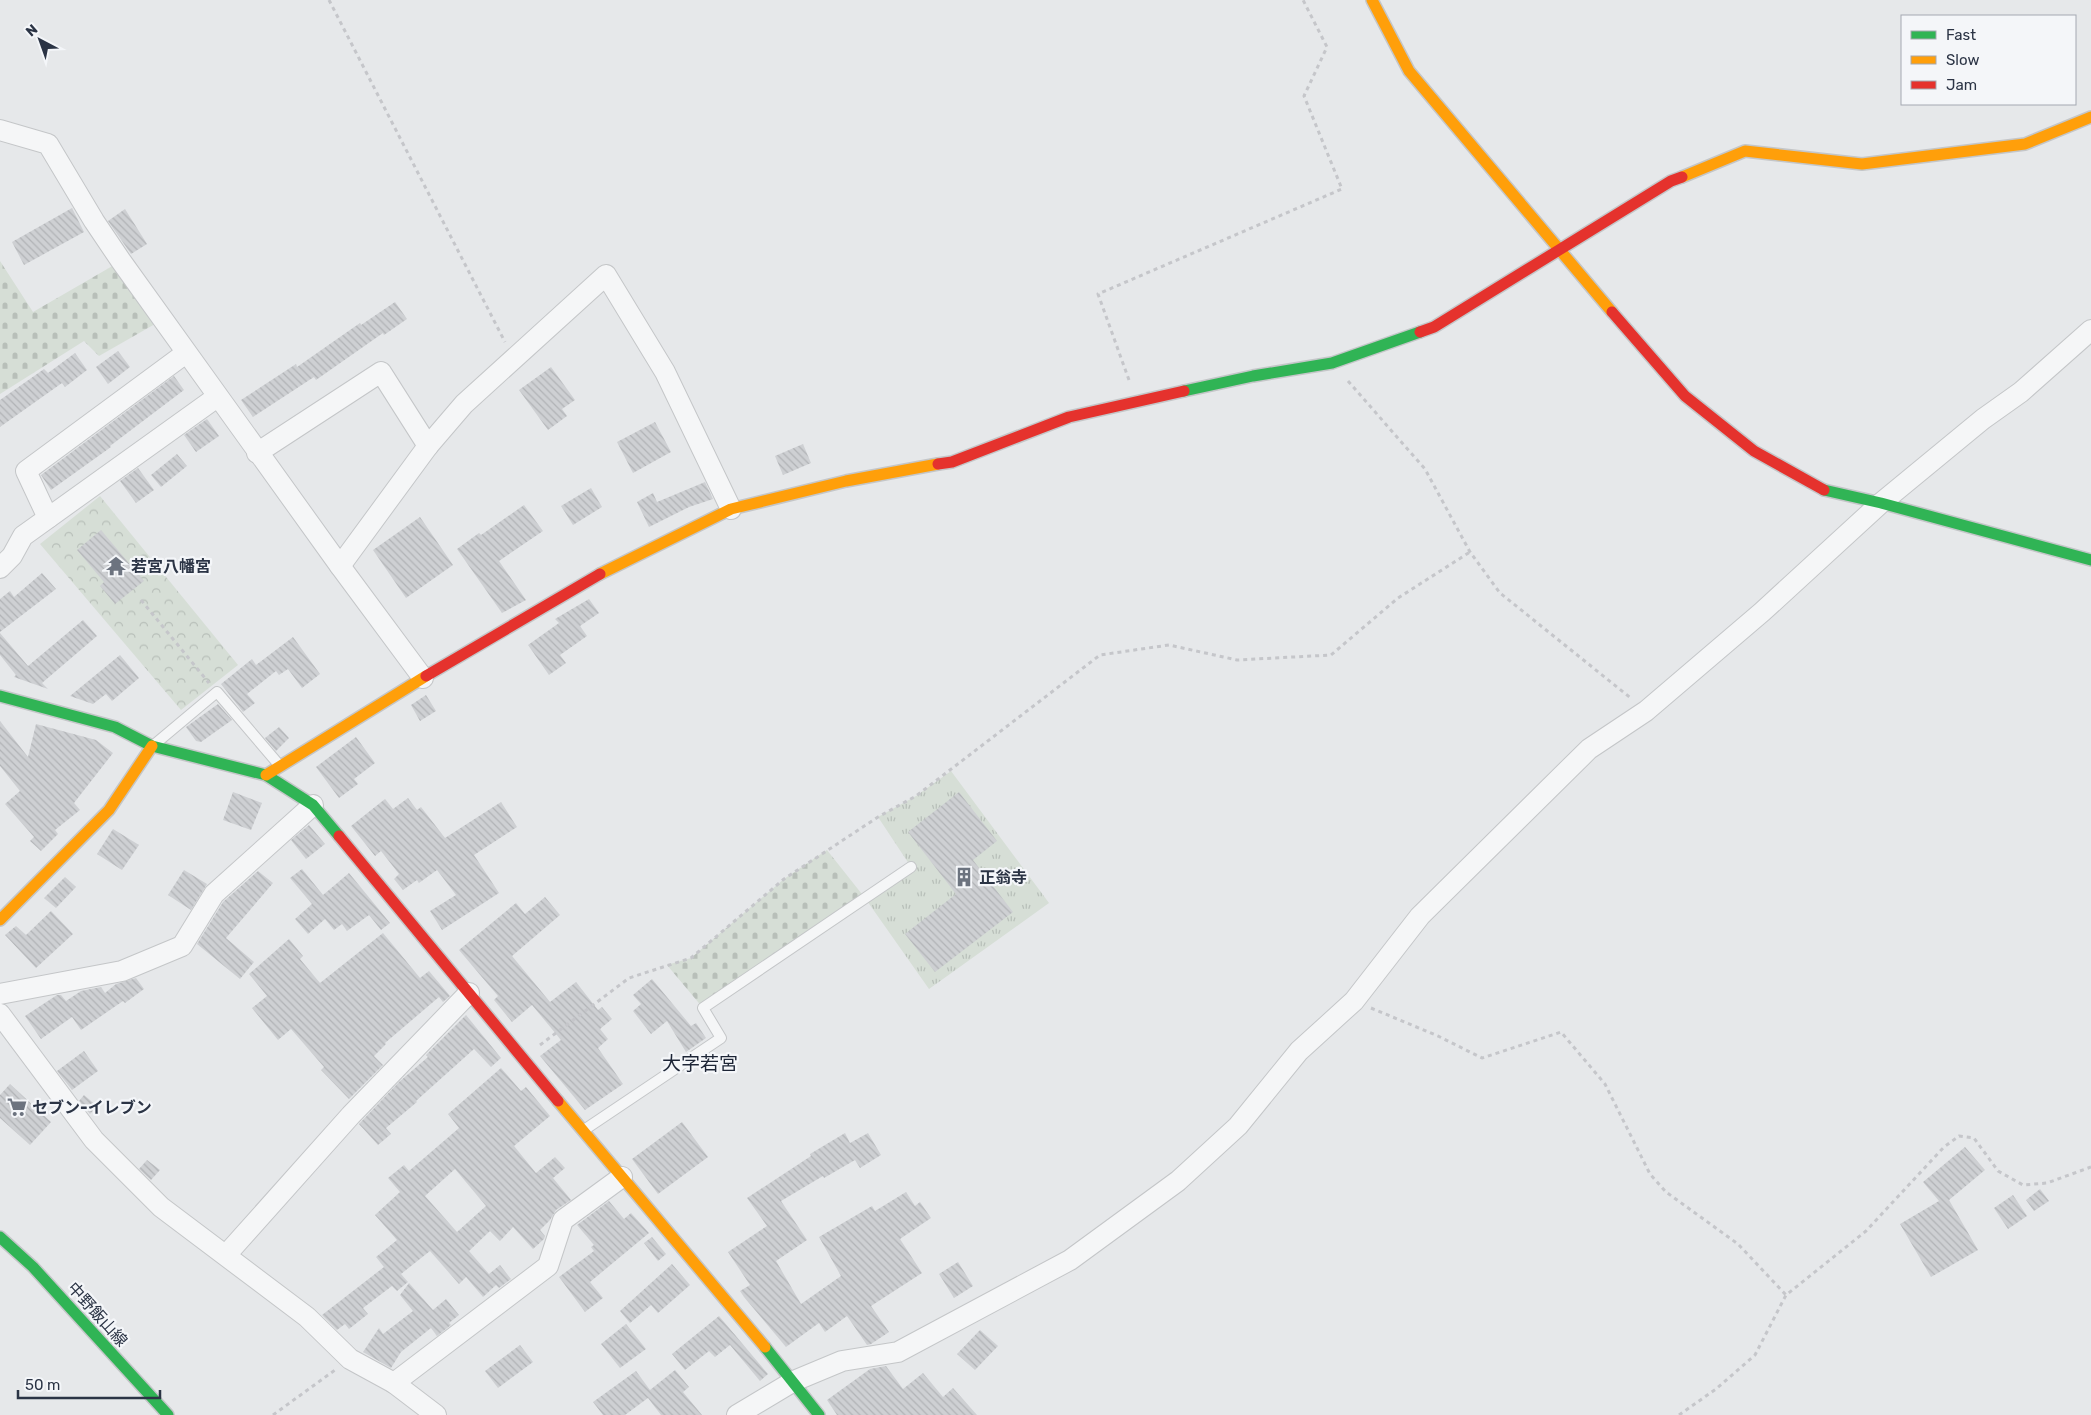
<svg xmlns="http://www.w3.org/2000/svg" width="2091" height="1415" font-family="Rubik,'Noto Sans JP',sans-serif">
  <defs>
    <pattern id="grass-tufts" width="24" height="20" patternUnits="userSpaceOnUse" patternTransform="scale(1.25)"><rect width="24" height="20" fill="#d6ded6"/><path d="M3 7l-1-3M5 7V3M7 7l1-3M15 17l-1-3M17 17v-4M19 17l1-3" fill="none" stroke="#b8bfb9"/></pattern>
    <pattern id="forest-crowns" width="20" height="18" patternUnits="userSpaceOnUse" patternTransform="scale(1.25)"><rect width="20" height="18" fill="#d6ded6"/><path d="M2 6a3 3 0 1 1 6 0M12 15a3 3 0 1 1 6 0" fill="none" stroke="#b8bfb9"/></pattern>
    <pattern id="cemetery-stones" width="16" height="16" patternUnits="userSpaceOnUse" patternTransform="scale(1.25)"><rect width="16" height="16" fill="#d6ded6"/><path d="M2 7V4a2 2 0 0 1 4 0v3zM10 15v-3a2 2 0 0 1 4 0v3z" fill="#b8bfb9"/></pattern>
    <pattern id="building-back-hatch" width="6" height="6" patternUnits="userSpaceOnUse" patternTransform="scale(1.25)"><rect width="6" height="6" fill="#ced0d3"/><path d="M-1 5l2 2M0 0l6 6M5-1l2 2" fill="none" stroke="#b1b3b6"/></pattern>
  </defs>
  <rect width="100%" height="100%" fill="#e6e8ea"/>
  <path fill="url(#grass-tufts)" d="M951,771l98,132 -120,86 -64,-91 46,-31 -33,-50 38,-21z"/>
  <path fill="url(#forest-crowns)" d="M100,496l138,169 -57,45 -141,-166z"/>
  <g fill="url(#cemetery-stones)">
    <path d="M0,261l33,51 88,-51 41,59 -63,36 -15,-15 -84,53z"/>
    <path d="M827,850l38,48 -162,110 -36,-43 24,-7 93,-79z"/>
  </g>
  <g fill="url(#building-back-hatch)" fill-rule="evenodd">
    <path d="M72,208l12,24 -60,33 -12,-23z"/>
    <path d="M125,209l22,35 -16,10 -23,-33z"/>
    <path d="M395,302l12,17 -23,16 -1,-2 -67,47 -2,-3 -61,40 -12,-17 55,-36 1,3 63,-44 1,2z"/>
    <path d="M118,351l12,16 -22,17 -12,-17z"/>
    <path d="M75,353l12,17 -22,17 -3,-4 -62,44v-27l44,-31 4,4z"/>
    <path d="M551,367l24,33 -13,9 5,7 -19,14 -29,-40z"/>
    <path d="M174,376l10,14 -74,56 1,1 -60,43 -10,-15z"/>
    <path d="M207,419l12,17 -23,16 -12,-17z"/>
    <path d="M655,422l16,30 -38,21 -16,-31z"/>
    <path d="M803,444l8,19 -28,12 -8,-19z"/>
    <path d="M177,454l10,12 -26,21 -10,-12z"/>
    <path d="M138,468l16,22 -18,13 -16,-22z"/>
    <path d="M705,482l8,17 -24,8 -40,20 -12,-25 16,-9 4,9z"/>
    <path d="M591,488l11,19 -29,18 -12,-19z"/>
    <path d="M524,505l19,26 -44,30 27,39 -24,13 -45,-64 22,-16 2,2z"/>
    <path d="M420,517l33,48 -47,33 -33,-48z"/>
    <path d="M101,530l43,51 -29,23 -15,-18 4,-4 -27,-32z"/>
    <path d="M42,573l14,16 -56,43v-33l10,-8 4,6z"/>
    <path d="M589,599l10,14 -19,13 7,10 -27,19 6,8 -17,12 -21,-30 31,-22 -4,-4z"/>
    <path d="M83,620l14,16 -55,47 6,6 -34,-12 2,-2 -16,-20v-22l28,33z"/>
    <path d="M293,637l27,37 -18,14 -14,-19 -9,6 -3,-4 -29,23 8,9 -12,9 -22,-28 31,-25 4,6z"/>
    <path d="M120,655l19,23 -27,23 -6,-7 -13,10 -23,-8z"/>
    <path d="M426,695l10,16 -16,10 -9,-16z"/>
    <path d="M218,704l14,16 -31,22 -5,-1 -10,-14z"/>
    <path d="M0,721l28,36 8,-33 60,16 17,13 -39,50 6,7 -25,20 3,4 -17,17 -11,-10 4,-4 -29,-33 15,-13 -20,-25z"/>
    <path d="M279,727l10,11 -13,13 -11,-13z"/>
    <path d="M356,737l19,26 -21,16 4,5 -19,14 -23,-31z"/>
    <path d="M233,792l29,11 -11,27 -28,-10z"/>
    <path d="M959,792l38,49 -24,19 40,52 -78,60 -30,-38 51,-40 -48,-62z"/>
    <path d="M408,798l9,12 4,-3 24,31 56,-36 16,25 -43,28 25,38 -57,37 -12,-19 26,-16 -19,-25 -18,13 -2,-3 -14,10 -9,-11 5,-5 -18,-23 -6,5 -24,-30 34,-27 8,10z"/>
    <path d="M309,825l16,19 -19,15 -15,-19z"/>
    <path d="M113,829l26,16 -17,25 -25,-16z"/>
    <path d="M302,869l21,26 26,-22 41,50 -9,7 -12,-15 -22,16 -5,-7 -8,6 -9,-11 -17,15 -13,-15 17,-15 -22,-26z"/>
    <path d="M184,870l23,14 -16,26 -23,-15z"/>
    <path d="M258,871l15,12 -47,55 28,24 -14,17 -43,-35 26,-42z"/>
    <path d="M65,877l11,10 -20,21 -12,-10z"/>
    <path d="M545,897l15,18 -48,41 38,46 26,-20 22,28 4,-3 10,12 -12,10 8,10 -10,9 25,36 -38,26 -45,-54 21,-16 -29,-35 -20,17 -18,-22 4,-4 -39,-46 57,-47 9,11z"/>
    <path d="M51,911l22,23 -37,34 -31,-33 11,-9 10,9z"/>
    <path d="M383,933l37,45 9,-7 21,25 -7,6 -4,-5 -54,46 1,1 -12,12 9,9 -34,34 -28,-29 3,-3 -33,-38 -13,11 -26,-32 15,-12 -18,-22 40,-35 14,17 -3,3 20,24z"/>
    <path d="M136,978l8,11 -19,14 -2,-2 -42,29 -9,-13 -31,22 -16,-23 32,-21h4l5,6 15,-10 20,-4 4,6 11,-9z"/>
    <path d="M652,979l39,47 5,-3 10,15 -20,14 -19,-31 -16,13 -18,-23 8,-7 -8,-9z"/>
    <path d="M466,1015l35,43 -10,9 -17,-18 -58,52 1,1 -31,26 5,6 -13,11 -19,-21 40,-42 29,-25 -2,-2z"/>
    <path d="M84,1051l14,20 -26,19 -15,-19z"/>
    <path d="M501,1068l20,23 5,-4 24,29 -36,30 22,27 19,-16 10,11 -12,10 18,22 -15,10 -6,10 -10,10 5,6 -1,3 -11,10 -20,-22 -13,14 -10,-10 -21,20 20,23 11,-9 11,14 -12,9 -3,-3 -13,12 -17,-20 -7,7 -29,-33 -29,23 7,8 -11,9 -5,-5 -29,22 5,6 -19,15 -4,-5 -8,6 -15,-15 62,-48 -8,-10 21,-17 -22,-25 25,-23 -12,-14 16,-13 5,6 50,-43 -11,-14zM455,1169l31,37 -29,26 -32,-36z"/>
    <path d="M10,1084l41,38 -21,23 -30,-27v-23z"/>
    <path d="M84,1095l13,11 -7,8 -11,-13z"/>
    <path d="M682,1122l26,35 -50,37 -26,-35z"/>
    <path d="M845,1133l5,10 18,-10 13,22 -21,13 -5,-8 -31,18 -1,-2 -42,25 26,39 -31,21 25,43 40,-28 -22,-39 53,-31 3,5 31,-19 9,14 5,-4 11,16 -31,21 22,34 -51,33 18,26 -18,12 -4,1 -20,-29 -22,16 -6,-9 -33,24 -42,-50 -4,-6 10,-6 -22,-33 39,-26 -20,-28 64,-42 -1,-2z"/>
    <path d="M1965,1147l20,23 -36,30 29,50 -47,27 -31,-53 39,-23 -16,-19z"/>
    <path d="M147,1160l13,10 -9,10 -12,-11z"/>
    <path d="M2040,1189l9,12 -15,10 -8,-11z"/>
    <path d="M2013,1195l14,21 -19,13 -14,-21z"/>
    <path d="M609,1201l15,18 7,-6 18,20 -59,49 13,16 -18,14 -26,-35 35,-26 -3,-4 3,-2 -17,-20z"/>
    <path d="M652,1237l14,17 -8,7 -14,-18z"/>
    <path d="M958,1262l15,24 -19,12 -15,-24z"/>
    <path d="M672,1264l18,21 -32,28 -7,-8 -21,18 -10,-12z"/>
    <path d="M409,1283l24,27 13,-11 13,16 -10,8 2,2 -14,11 -6,-8 -30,24 -10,16 -28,-16 16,-24 4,6 30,-23 -13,-16z"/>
    <path d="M719,1316l49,58 -8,7 -30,-36 -15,12 -6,-6 -24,19 -13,-16z"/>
    <path d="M626,1324l20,25 -26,19 -19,-24z"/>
    <path d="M980,1330l18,16 -23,24 -18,-16z"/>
    <path d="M520,1345l13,17 -35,26 -13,-17z"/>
    <path d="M886,1366l17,23 20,-16 20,24 10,-9 24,27h-140l-10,-15 43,-31z"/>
    <path d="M675,1370l14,17 -6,5 19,23h-41l-13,-17 -23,17h-22l-10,-13 43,-31 14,19z"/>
  </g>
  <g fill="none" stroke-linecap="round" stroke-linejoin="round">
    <defs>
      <g id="lane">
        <path d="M155,744l62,-52 63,74"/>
        <path d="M584,1130l137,-92 -18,-30 208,-141"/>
      </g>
      <g id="street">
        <path d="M0,130l48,14 46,77 27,40 219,305 83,112"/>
        <path d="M257,453l124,-81 47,74"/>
        <path d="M48,518l-22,-47 160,-118"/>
        <path d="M340,566l88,-120 36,-42 142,-129 59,97 66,137"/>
        <path d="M0,568l12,-12 11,-20 194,-139"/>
        <path d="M0,994l122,-23 60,-25 32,-52 99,-89"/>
        <path d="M0,1014l94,126 67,67 146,110 43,42 44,24 42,32"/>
        <path d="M226,1255l125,-140 118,-122"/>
        <path d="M394,1383l154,-117 15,-46 59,-43"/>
        <path d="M737,1415l57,-34 48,-20 56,-9 172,-92 108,-79 60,-55 61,-75 55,-50 66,-85 169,-167 57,-38 116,-99 119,-109 102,-84 38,-27 70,-62"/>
      </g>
      <g id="fast">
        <path d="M1184,391l69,-15 79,-13 88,-31"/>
        <path d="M1824,490l57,13 210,57"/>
        <path d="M0,696l115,31 37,19 114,29 47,30 26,31"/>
        <path d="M0,1237l33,30 135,148"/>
        <path d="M765,1347l54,68"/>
      </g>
      <g id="slow">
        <path d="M1372,0l37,71 203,241"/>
        <path d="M1682,177l63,-26 117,13 163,-20 66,-27"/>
        <path d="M600,574l131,-65 115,-28 92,-17"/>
        <path d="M266,775l160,-99"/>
        <path d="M0,920l109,-110 43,-64"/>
        <path d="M558,1101l207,246"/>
      </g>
      <g id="jam">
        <path d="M1612,312l73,84 69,55 70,39"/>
        <path d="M1420,332l14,-5 237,-146 11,-4"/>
        <path d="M938,464l14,-2 117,-45 115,-26"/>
        <path d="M426,676l174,-102"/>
        <path d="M339,836l219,265"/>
      </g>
    </defs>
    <use href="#lane" stroke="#c4c6c8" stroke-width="12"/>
    <use href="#street" stroke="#c4c6c8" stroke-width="22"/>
    <use href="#fast" stroke="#c4c6c8" stroke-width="14"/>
    <use href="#slow" stroke="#c4c6c8" stroke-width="14"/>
    <use href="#jam" stroke="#c4c6c8" stroke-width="14"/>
    <g stroke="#c5c6ca" stroke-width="3" stroke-dasharray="4 4" stroke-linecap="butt">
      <path d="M329,0l176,342"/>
      <path d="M1129,380l-31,-86 244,-105 -38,-93 23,-49 -24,-47"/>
      <path d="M1348,381l77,88 45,83 30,41 132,106"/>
      <path d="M141,600l68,83"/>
      <path d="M1371,1008l67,28 44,22 79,-26 44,52 45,90 16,18 72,52 48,51"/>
      <path d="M540,1045l89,-67 62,-20 93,-79 94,-62 38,-21 184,-141 69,-10 68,15 94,-5 67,-57 72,-46"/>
      <path d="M273,1415l62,-45"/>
      <path d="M1679,1415l37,-26 39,-34 31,-60 80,-64 78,-84 15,-11 15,2 24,33 25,14 24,-2 44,-16"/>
    </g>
    <use href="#lane" stroke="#f5f6f7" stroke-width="10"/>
    <use href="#street" stroke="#f5f6f7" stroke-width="20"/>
    <use href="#fast" stroke="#30b455" stroke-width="11"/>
    <use href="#slow" stroke="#ff9f0a" stroke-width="11"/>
    <use href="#jam" stroke="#e5322d" stroke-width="11"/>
  </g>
  <defs>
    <symbol id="temple-bare" viewBox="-9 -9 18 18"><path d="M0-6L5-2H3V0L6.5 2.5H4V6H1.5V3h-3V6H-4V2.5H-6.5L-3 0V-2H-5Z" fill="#6c737f" stroke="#f4f6f9" stroke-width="2.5" paint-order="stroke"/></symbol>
    <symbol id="building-bare" viewBox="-9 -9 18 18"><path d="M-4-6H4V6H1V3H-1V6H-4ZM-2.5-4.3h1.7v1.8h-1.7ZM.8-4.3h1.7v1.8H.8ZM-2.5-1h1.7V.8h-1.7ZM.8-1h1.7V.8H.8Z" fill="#6c737f" stroke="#f4f6f9" stroke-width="2.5" paint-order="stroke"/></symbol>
    <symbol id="supermarket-bare" viewBox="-9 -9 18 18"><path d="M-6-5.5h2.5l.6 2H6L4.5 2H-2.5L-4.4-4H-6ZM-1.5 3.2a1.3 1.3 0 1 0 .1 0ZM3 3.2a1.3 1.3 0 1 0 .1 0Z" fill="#6c737f" stroke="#f4f6f9" stroke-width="2.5" paint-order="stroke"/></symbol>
  </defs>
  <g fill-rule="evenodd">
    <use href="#temple-bare" x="102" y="552" width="28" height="28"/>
    <use href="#building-bare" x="950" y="863" width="28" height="28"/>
    <use href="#supermarket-bare" x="3" y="1093" width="28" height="28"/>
  </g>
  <g text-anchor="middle" stroke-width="4.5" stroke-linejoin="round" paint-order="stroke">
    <g font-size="16" font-weight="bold" fill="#2b3445" stroke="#f4f6f9" text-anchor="start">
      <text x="131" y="572">若宮八幡宮</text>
      <text x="979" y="883">正翁寺</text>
      <text x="32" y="1113">セブン-イレブン</text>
    </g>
    <g font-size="16" fill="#2b3445" stroke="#f4f6f9">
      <text transform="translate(98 1314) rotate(48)" y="6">中野飯山線</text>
    </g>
    <g font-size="19" fill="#1d2536" stroke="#f4f6f9">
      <text x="700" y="1070">大字若宮</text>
    </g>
  </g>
  <rect x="1901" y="15" width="175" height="90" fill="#f4f6f9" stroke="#a4a8b1"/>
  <rect x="1911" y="31" width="25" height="8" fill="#30b455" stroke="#a4a8b1"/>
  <text x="1946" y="40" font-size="15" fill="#2b3445">Fast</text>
  <rect x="1911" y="56" width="25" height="8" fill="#ff9f0a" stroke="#a4a8b1"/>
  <text x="1946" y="65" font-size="15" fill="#2b3445">Slow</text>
  <rect x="1911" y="81" width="25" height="8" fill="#e5322d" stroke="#a4a8b1"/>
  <text x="1946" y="90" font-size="15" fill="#2b3445">Jam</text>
  <g transform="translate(40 40) rotate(319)" stroke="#f4f6f9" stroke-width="4" paint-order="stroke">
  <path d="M0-4L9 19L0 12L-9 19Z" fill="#2b3445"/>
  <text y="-8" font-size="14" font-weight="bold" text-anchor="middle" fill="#2b3445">N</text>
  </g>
  <path d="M18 1390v8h142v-8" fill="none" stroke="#2b3445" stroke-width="2.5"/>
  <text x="25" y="1390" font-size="15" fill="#2b3445" stroke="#f4f6f9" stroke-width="4" paint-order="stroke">50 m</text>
</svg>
